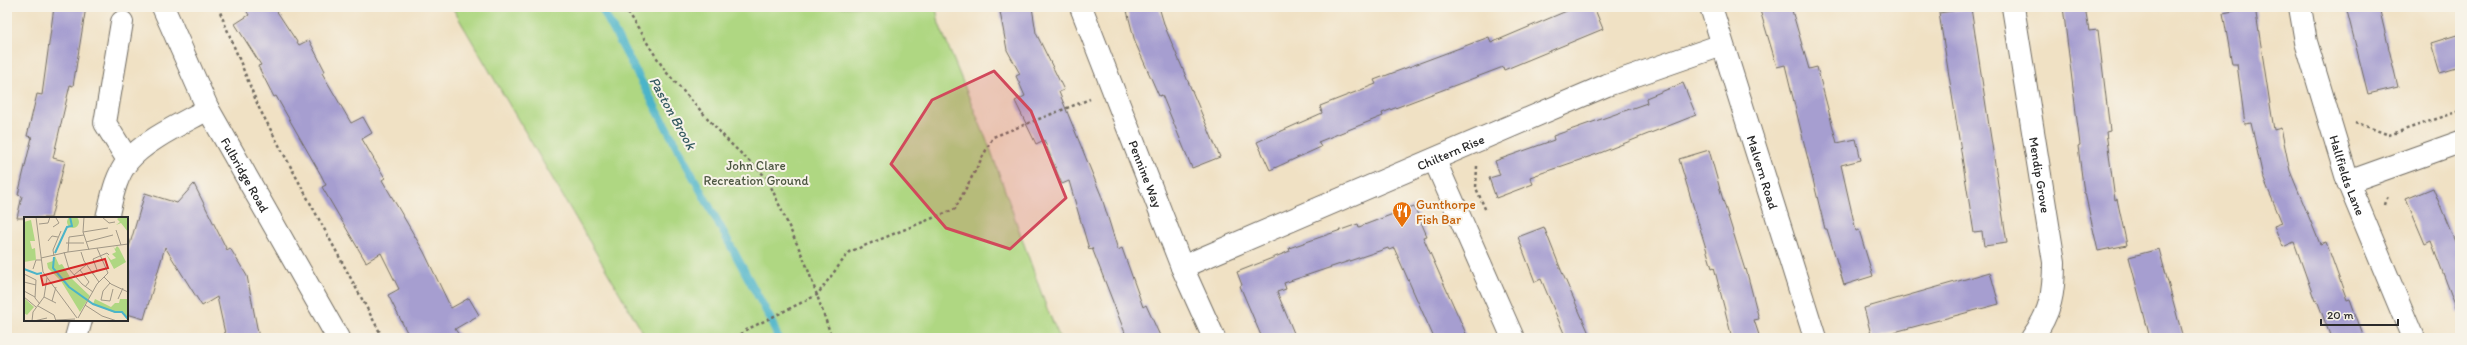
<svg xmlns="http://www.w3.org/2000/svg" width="2467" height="345" font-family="Itim,sans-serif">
  <rect width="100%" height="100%" fill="#f7f3e8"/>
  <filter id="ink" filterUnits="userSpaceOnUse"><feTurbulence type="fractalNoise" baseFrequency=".025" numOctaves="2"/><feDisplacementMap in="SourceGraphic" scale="8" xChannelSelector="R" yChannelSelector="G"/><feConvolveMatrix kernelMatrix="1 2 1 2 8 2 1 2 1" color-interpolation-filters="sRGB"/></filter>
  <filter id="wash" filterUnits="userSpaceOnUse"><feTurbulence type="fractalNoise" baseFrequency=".012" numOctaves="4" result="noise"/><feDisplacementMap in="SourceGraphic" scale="16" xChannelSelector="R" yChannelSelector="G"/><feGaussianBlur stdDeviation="0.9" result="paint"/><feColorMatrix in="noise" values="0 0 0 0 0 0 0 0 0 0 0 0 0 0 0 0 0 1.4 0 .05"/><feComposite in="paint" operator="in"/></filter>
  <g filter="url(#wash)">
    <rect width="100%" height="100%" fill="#f0e1c4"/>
    <path fill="#afd782" stroke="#6d8156" d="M452,7h484l3,17 52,127 56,158 13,29h-414z"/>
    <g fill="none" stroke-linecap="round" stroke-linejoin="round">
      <path stroke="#4bb4c9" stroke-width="8" d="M601,7l170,313 7,18"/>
    </g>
    <g id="blocks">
      <g fill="#a69ed0">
        <path d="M54,7h32l-13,79 -3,-1 -17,73 12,3 -14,57h-34l5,-22 -4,-1 14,-58 -5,-1 10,-42 5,1z"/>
        <path d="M244,7h30l25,38 10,-5 16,31 -3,2 29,50 12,-6 9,16 -10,6 23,39 -3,2 42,72 27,56 18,-10 10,17 -24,14 6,9h-51l-22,-43 11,-6 -18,-36 -15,9 -44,-75 4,-2 -5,-10 -45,-79 -2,1 -16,-31 3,-1 -26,-41 14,-9z"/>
        <path d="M1032,7l4,26 28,57 -5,2 42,103 17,55 4,-2 21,59 3,-2 15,33h-34l-35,-90 -3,1 -20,-68 -7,3 -18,-44 -8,4 -21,-43 10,-5 -9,-20 4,-2 -13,-24 -7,-38z"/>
        <path d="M1126,7h33l6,20 55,130 -28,11 -30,-73 -3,1 -24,-54z"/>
        <path d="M1576,7h18l9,22 -99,41 -1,-3 -121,46 1,3 -65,26 3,5 -51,23 -13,-28 65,-29 -2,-7 56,-22 -2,-4 115,-43 2,6z"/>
        <path d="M1759,7h32l18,62 8,-2 20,76 19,-4 5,21 -20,5 15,66 3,-1 14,46 -29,9 -17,-56h-2l-40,-164 -8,2z"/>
        <path d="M2063,7h22l4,24 9,-1 12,101 -4,1 9,68 2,-1 10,46 -29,6 -13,-58h-1l-6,-47 2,-1z"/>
        <path d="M2255,7l19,123 7,-2 9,43 30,73 6,-2 21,58 3,-1 14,39h-33l-14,-38 -2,1 -21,-59 -11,5 -9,-21 8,-3 -19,-46 -12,-54 -6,1 -8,-60h-5l-9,-51z"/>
        <path d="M2346,7h33l19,80 -30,7z"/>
        <path d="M1971,8l36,235 -23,3 -2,-14 -8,1 -35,-220z"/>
        <path d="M2460,34v33l-20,6 -9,-30z"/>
        <path d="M1683,83l13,32 -96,38 -70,24 3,7 -37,14 -7,-20 11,-3 -5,-14 59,-21 -1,-4 94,-33 -1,-5z"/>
        <path d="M1709,150l14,50 22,70 1,-1 13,50 -5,1 6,18h-28l-18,-71 -2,1 -33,-109z"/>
        <path d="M194,184l33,66 3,-2 17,28 12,62h-33l-9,-41 -15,9 -37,-59 -21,72 -17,-5v-60l18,-61 32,10z"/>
        <path d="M2433,188l27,66v59h-2l-27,-72 -6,3 -19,-45z"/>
        <path d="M1414,206l13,30 -4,1 45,101h-34l-40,-90 -5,2 -1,-2 -104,35 2,6 -9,3 19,46h-34l-22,-52 2,-1 -5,-13 53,-21 -1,-3 69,-24 1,3z"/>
        <path d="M1544,227l17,43 30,68h-25l-25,-59 -6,3 -17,-45z"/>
        <path d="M2159,249l24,89h-33l-21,-81z"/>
        <path d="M1990,272l9,32 -127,34 -8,-30z"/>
      </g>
    </g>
  </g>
  <g filter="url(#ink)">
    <use href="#blocks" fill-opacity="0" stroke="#706b61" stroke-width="1"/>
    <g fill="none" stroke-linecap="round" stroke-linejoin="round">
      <defs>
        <g id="minor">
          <path id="s1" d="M163,7l45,102 130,229"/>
          <path id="s2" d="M1081,7l101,260 32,71"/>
          <path id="s3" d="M1711,7l104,331"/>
          <path id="s4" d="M2013,7l41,255c0,31 -3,50 -22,76"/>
          <path id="s5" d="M2300,7l6,35 42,140 65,156"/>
          <path d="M122,22l-17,101 23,37"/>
          <path d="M1435,161l78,177"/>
          <path d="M2348,182l112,-40"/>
          <path d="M107,218c5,-20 8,-41 21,-57 17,-21 57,-39 80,-52"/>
          <path id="s6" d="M1182,267l425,-182 115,-40"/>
          <path d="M76,338l5,-18"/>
        </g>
      </defs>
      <use href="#minor" stroke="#706b61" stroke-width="24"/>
      <g stroke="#706b61" stroke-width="2.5" stroke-dasharray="3 3" stroke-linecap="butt">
        <path d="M218,7l41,101 124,230"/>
        <path d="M624,7l42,65 63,70 38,36 39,86 26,74"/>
        <path d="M2355,122l34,13 71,-24"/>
        <path d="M1477,166l-1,22 10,23"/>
        <path d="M2385,205l3,-11"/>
        <path d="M736,338l12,-9 69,-34 32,-43 106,-43 38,-72 97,-38"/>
      </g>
      <use href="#minor" stroke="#fff" stroke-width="22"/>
    </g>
  </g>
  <path fill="#d1495b" fill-opacity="0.2" stroke="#d1495b" stroke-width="3" stroke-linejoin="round" d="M994,71l37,40 35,87 -56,51 -64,-21 -55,-64 41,-64z"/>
  <defs>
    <symbol id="restaurant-pin" viewBox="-11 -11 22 30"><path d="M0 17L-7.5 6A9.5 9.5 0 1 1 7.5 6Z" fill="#e8710a" stroke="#f7f3e8"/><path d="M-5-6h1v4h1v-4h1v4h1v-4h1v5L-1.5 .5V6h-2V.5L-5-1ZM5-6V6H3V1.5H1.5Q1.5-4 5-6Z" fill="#fff"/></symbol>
  </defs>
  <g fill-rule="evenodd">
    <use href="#restaurant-pin" x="1391" y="200" width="22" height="30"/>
  </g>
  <g text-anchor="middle" stroke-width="4" stroke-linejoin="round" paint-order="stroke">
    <g font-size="13" fill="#2b2b2b" stroke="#f7f3e8">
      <text dy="5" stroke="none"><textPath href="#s6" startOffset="292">Chiltern Rise</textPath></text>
      <text dy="5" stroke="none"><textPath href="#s2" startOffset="179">Pennine Way</textPath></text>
      <text dy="5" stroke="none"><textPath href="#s3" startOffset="173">Malvern Road</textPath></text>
      <text dy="5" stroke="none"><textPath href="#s1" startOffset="187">Fulbridge Road</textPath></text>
      <text dy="5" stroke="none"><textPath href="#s4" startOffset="170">Mendip Grove</textPath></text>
      <text dy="5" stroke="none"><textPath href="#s5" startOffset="175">Hallfields Lane</textPath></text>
    </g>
    <g font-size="13" fill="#4c5641" stroke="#f7f3e8">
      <text x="756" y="170">John Clare<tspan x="756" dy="15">Recreation Ground</tspan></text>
    </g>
    <g font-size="13" fill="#c56008" stroke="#f7f3e8" text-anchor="start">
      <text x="1416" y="209">Gunthorpe<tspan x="1416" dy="15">Fish Bar</tspan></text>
    </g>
    <g font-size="14" font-style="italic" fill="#365b62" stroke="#f7f3e8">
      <text transform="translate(673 113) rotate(61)" y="5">Paston Brook</text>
    </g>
  </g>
  <g transform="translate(24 217)">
    <rect width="104" height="104" fill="#f0e1c4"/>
    <path d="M43 5a6 6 0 1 1 12 0a6 6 0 1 1-12 0ZM96,0h8v15l-7,-9 -5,2 4,-3 -3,-3zM7,3l4,21h-5l2,8 3,-1 1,12 -12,2v-40zM89,29l2,3 2,-3 2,2 7,14 -12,7 -8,-15 5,6 5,-2 -4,-4 4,-2zM31,39l4,9 3,-1 8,13 20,19 -10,16 -19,-31 -13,-13 -1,-5 6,-2zM0,81l10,9 -7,8 -3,-2zM71,82l16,8 4,-4h4l1,-4h8v21l-6,-7h-7l-22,-9z" fill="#afd782"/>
    <path fill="none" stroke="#4bb4c9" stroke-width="2" d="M31,36l12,-26 5,-1 -2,-9M30,40l-1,11 16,19 24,17 22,8h7l6,7M0,52l13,5 5,-1"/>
    <path fill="none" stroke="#a19887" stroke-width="1" d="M12,0l7,55 34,46M60,0l-1,15 6,18M78,0l7,6 6,-1M15,7l9,-1 2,-6M29,10l6,-4 -3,-5M92,13l5,15M59,15l25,-4M24,24l4,-5 6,1M62,25l27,-7M42,26h18M40,35l5,17 13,15 11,8M44,35l1,-15 15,-2M57,35l3,9 15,21M30,39l-1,-6 8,-19M17,41l27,-6 60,-8M9,52l3,-9h5M56,53l9,12 -4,5M0,57l12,6 -1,18 5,6M68,57l5,-4 -4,-11 14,-6 2,2M50,58l12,-10M80,60l7,7 17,8M0,65l12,3M86,66l-7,8 -2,9 9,1 3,-12M0,74l11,6M0,80l12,10M20,80l12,6M94,82l5,-11M28,84l4,-14M61,88l17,11 15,5M14,89l16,9 2,6M54,101l19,-34 11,-11 -11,-25M32,103l19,-1M8,104l1,-9 11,-15 3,-19M10,104l13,-3"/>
    <path fill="#d62828" fill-opacity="0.15" stroke="#d62828" stroke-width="2" d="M81,42l3,9 -65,17 -2,-9z"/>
    <rect width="104" height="104" fill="none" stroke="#2b2b2b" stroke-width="2"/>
  </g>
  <rect width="2467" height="345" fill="none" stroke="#f7f3e8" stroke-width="24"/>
  <path d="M2321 319v6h77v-6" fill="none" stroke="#2b2b2b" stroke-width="2"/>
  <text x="2327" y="319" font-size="12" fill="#2b2b2b" stroke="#f7f3e8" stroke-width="3" paint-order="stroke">20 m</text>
</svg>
